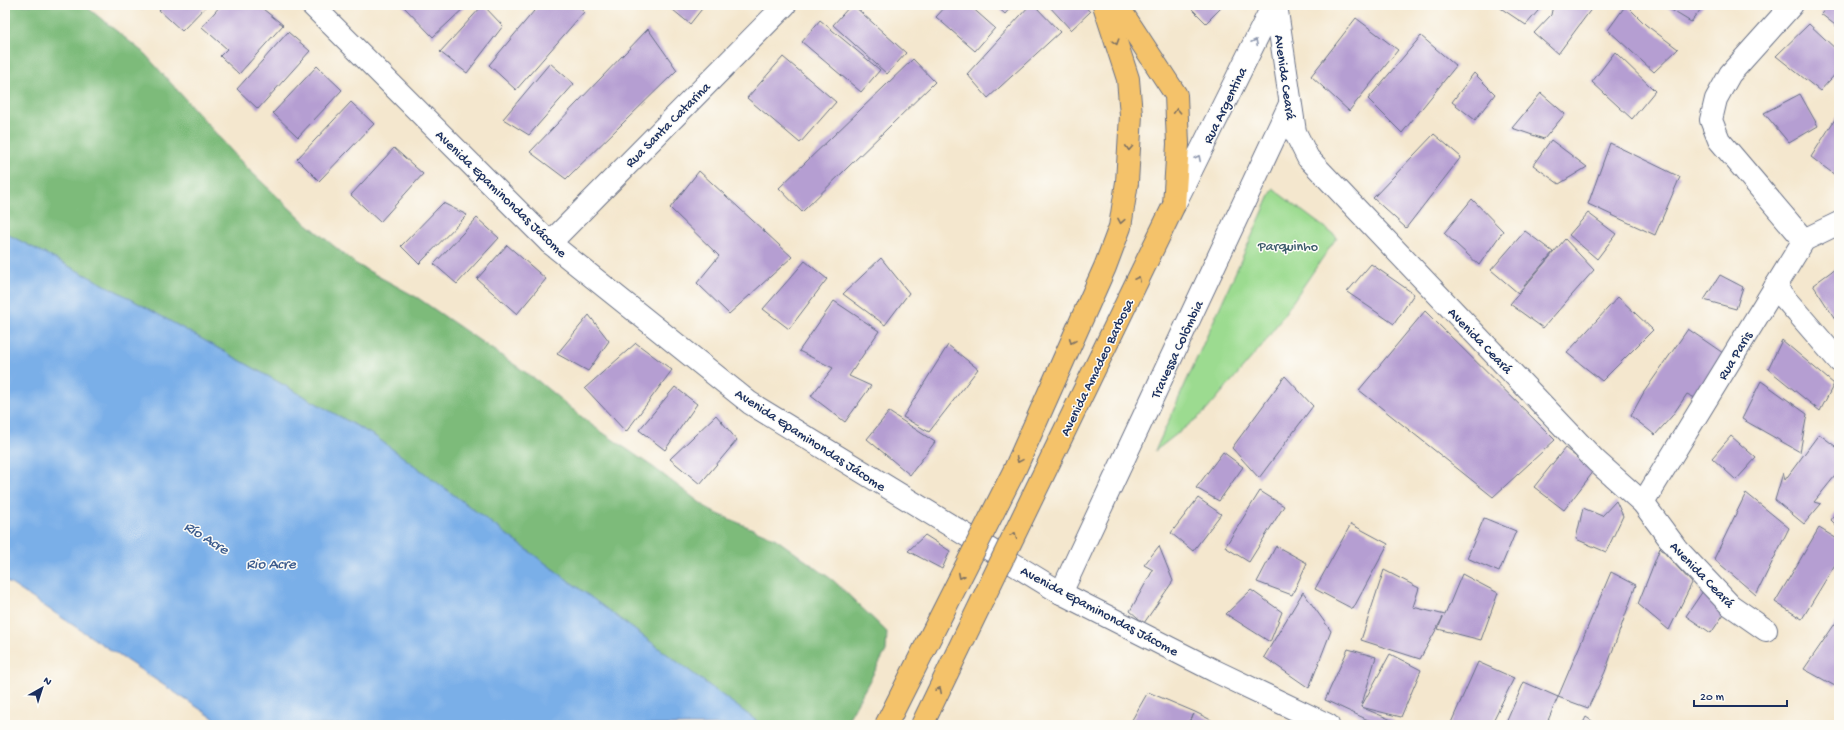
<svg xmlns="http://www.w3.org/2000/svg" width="1844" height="730" font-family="'Gochi Hand',sans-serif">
  <rect width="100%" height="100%" fill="#fdfcf7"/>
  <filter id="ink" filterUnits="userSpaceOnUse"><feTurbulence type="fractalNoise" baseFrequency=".025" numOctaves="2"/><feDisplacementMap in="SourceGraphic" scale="8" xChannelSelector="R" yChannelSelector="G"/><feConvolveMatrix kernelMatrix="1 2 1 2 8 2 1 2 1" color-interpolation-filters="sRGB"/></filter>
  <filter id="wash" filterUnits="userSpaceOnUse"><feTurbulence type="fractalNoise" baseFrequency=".012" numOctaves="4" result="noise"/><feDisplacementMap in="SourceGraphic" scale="16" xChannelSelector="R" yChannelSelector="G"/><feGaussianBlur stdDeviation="0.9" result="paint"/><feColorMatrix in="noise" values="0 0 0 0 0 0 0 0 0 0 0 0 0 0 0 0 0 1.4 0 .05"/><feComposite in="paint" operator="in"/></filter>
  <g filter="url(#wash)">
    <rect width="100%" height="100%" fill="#f4e7ce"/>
    <path fill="#9cdb90" stroke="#5c8577" d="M1273,189l64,48 -72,105 -60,70 -50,39z"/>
    <path fill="#7dbb7a" stroke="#4c756c" d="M5,5h79l60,48 102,114 55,52 55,45 62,34 120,83 55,45 60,41 58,44 65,28 58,42 53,51 -1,19 -41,74h-83l-386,-288 -256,-144 -115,-60z"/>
    <path fill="#7aafe8" stroke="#4a6fa3" d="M5,233l115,60 256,144 386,288h-538l-219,-145z"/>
    <g id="blocks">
      <g fill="#b59ed2">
        <path d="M137,5h11l-5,5z"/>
        <path d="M164,5h43l-25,26 -23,-21z"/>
        <path d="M221,5h37l25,20 -44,49 -19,-18 7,-7 -25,-22z"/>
        <path d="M402,5h65l-34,32z"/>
        <path d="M483,5l20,21 -36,47 -27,-21z"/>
        <path d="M539,5h37l8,7 -68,78 -27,-25z"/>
        <path d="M667,5h38l-15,19z"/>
        <path d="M851,5h2l53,48 -19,21 -54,-49z"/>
        <path d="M947,5h22l26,23 -20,23 -39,-34z"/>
        <path d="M995,5h18l-8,9z"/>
        <path d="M1030,5h4l26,27 -72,66 -21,-24z"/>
        <path d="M1048,5h36l6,7 -19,18z"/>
        <path d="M1188,5h36l-18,18z"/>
        <path d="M1496,5h47l-17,20z"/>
        <path d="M1553,5h34l5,3 -34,46 -24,-21 17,-18z"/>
        <path d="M1626,5l20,20 32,24 -24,23 -46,-42z"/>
        <path d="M1663,5h41l-13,17z"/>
        <path d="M1829,5h10v23l-18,-14z"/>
        <path d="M1356,18l42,32 -49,61 -38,-35z"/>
        <path d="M820,20l60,50 -19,22 -59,-50z"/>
        <path d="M1809,24l30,28v18l-19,21 -44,-35z"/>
        <path d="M648,29l29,41 -111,109 -36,-27z"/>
        <path d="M288,32l22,19 -52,58 -21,-20z"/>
        <path d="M1421,36l35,30 -54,67 -34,-34z"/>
        <path d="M1615,52l40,39 -23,28 -40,-37z"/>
        <path d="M783,57l53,45 -36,41 -53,-45z"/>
        <path d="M913,59l22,23 -133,130 -23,-24z"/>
        <path d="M550,63l24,21 -45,51 -26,-16z"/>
        <path d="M317,66l25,24 -44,47 -25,-24z"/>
        <path d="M1474,73l21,21 -20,26 -23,-18z"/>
        <path d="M1541,93l24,21 -21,25 -32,-11z"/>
        <path d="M1800,94l18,32 -29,17 -25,-30z"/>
        <path d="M351,102l23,22 -55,57 -22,-22z"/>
        <path d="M1837,116l2,2v60l-28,-21z"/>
        <path d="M1434,134l27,23 -55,71 -33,-30z"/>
        <path d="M1551,140l36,27 -28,17 -26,-19z"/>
        <path d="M1610,143l70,34 -25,58 -67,-31z"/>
        <path d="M394,148l29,26 -43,48 -29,-27z"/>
        <path d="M699,171l93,86 -63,57 -32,-31 22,-27 -49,-48z"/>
        <path d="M1472,199l31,32 -24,34 -35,-32z"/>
        <path d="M443,203l24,12 -48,49 -18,-18z"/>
        <path d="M1588,213l28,21 -19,25 -28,-24z"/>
        <path d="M477,218l22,20 -42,46 -23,-20z"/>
        <path d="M1525,231l28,21 -35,41 -27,-23z"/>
        <path d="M1565,239l29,31 -51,58 -33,-24z"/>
        <path d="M507,245l39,34 -29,35 -40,-35z"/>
        <path d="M881,258l28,35 -24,32 -42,-31z"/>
        <path d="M805,261l22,18 -38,50 -26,-20z"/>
        <path d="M1371,264l43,30 -20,30 -47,-32z"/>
        <path d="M1839,266v59l-26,-40z"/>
        <path d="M1720,275l23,12 -7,22 -32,-9z"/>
        <path d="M1618,297l35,33 -51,51 -35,-28z"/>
        <path d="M834,301l45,30 -30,45 22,10 -26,36 -34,-26 22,-28 -34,-17z"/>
        <path d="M1425,311l130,129 -62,57 -134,-107z"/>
        <path d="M589,315l20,26 -21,30 -31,-17z"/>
        <path d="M1688,329l35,24 -22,48 -14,-7 -15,22 -17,19 -24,-19 13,-24z"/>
        <path d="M1782,340l52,44 -14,27 -52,-42z"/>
        <path d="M636,343l36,27 -46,62 -41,-44z"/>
        <path d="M948,345l30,24 -49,63 -26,-15z"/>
        <path d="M1285,376l28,30 -54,72 -27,-30z"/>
        <path d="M1761,381l46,33 -7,38 -58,-33z"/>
        <path d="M675,387l22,17 -32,46 -26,-20z"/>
        <path d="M889,412l46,30 -25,33 -43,-36z"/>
        <path d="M716,415l21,25 -37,44 -30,-25z"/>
        <path d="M1819,434l20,15v22l-25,31 7,2 -17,20 -29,-24 8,-27 2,7z"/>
        <path d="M1731,436l25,22 -20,22 -24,-22z"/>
        <path d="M1565,448l29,23 -30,39 -30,-23z"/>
        <path d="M1223,452l20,15 -24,34 -23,-13z"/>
        <path d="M1260,491l24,15 -35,56 -24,-15z"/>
        <path d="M1746,493l43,35 -33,67 -42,-36z"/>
        <path d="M1198,498l23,16 -28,37 -22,-18z"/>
        <path d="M1616,501l7,15 -17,36 -30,-13 7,-31 19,8z"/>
        <path d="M1839,508v20l-8,-8z"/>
        <path d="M1484,518l32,13 -17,41 -32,-14z"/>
        <path d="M1351,524l37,20 -35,65 -38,-20z"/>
        <path d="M1819,528l20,12v18l-37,61 -27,-17z"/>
        <path d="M925,535l25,16 -8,18 -34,-18z"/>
        <path d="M1159,546l14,35 -29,42 -14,-12 23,-41 -9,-5z"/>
        <path d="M1276,546l31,17 -15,32 -35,-13z"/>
        <path d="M1660,548l32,35 -23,47 -31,-26z"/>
        <path d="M1384,570l35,18 -6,19 32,8 17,-41 36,19 -17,47 -43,-11 5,-12 -23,42 -59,-19z"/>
        <path d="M1611,572l25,13 -31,87 -17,36 -30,-11z"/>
        <path d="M1705,588l25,17 -19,28 -25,-17z"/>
        <path d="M1251,590l31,22 -12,30 -44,-28z"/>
        <path d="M1303,592l28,39 -22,57 -45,-31z"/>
        <path d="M1839,618v63l-4,5 -31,-17z"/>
        <path d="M1348,649l28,8 -15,50 29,-53 31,16 -20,47 -40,-10 33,14 -2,4h-13l-54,-25z"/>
        <path d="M1478,662l36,16 -23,47h-41z"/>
        <path d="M1524,682l34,15 -12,28h-41z"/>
        <path d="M1148,692l47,20 26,13h-33l6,-11 -8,11h-57z"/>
        <path d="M1586,717l12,8h-16z"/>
      </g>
    </g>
  </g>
  <g filter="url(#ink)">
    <use href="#blocks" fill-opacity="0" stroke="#676f85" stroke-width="1"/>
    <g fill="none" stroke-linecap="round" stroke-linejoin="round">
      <defs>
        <g id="minor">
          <path d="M312,5l238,238 200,160 311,190 154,78 113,54"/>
          <path d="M1276,5l19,127 13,26 288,303 47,42 34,46 53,56 36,25"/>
          <path d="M1792,5l-62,69 -14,25 -5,21 8,20 85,100"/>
          <path d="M550,243l235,-238"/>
          <path d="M1775,287l64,74"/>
          <path d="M1643,503l161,-263 35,-17"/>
          <path d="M1061,593l229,-489"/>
        </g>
        <path id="tertiary" d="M1174,205l99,-200"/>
        <g id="primary">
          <path d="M1104,5l24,74 3,36 -4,67"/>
          <path d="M1117,5l59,90 2,49 -4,61"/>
        </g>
      </defs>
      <use href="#minor" stroke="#676f85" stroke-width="24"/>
      <use href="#tertiary" stroke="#676f85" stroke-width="24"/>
      <use href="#primary" stroke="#676f85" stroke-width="24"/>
      <use href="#minor" stroke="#fff" stroke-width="22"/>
      <use href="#tertiary" stroke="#fff" stroke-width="22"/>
      <use href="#primary" stroke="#f4c26a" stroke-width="22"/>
      <defs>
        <g id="primary-bridge">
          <path d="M886,725l129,-256 90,-202 15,-40 7,-45"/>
          <path d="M922,725l252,-520"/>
        </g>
      </defs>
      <use href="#primary-bridge" stroke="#676f85" stroke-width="24" stroke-linecap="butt"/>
      <use href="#primary-bridge" stroke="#f4c26a" stroke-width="22"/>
    </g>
    <defs><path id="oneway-chevron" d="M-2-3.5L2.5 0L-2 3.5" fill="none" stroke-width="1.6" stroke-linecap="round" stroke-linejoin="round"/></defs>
    <g stroke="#7d7163">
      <use href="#oneway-chevron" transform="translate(1116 42) rotate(73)"/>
      <use href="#oneway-chevron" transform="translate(1177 111) rotate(-93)"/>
      <use href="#oneway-chevron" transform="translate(1129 148) rotate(93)"/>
      <use href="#oneway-chevron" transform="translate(1121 221) rotate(100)"/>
      <use href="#oneway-chevron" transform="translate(1138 279) rotate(-64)"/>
      <use href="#oneway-chevron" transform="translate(1072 341) rotate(114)"/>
      <use href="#oneway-chevron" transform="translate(1019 460) rotate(114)"/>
      <use href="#oneway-chevron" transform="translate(1014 535) rotate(-64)"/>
      <use href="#oneway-chevron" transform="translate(961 576) rotate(117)"/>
      <use href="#oneway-chevron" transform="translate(939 690) rotate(-64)"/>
    </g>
    <g stroke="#8d97ae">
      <use href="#oneway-chevron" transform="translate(1255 42) rotate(-64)"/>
      <use href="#oneway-chevron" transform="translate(1198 158) rotate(-63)"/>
    </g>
  </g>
  <g text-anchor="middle" stroke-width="3" stroke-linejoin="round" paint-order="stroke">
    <g font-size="14" fill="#1b2f5e" stroke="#fdfcf7">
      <text transform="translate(1286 77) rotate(82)" y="5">Avenida Ceará</text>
      <text transform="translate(1224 105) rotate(-64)" y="5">Rua Argentina</text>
      <text transform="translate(667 124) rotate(-45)" y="5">Rua Santa Catarina</text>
      <text transform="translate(502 193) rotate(44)" y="5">Avenida Epaminondas Jácome</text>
      <text transform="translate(1481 340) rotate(46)" y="5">Avenida Ceará</text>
      <text transform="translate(1176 349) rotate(-65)" y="5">Travessa Colômbia</text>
      <text transform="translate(1734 355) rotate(-59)" y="5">Rua Paris</text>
      <text transform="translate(1096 367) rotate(-64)" y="5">Avenida Amadeo Barbosa</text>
      <text transform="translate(811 439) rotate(33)" y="5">Avenida Epaminondas Jácome</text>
      <text transform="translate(1703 574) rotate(46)" y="5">Avenida Ceará</text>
      <text transform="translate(1100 610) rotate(28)" y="5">Avenida Epaminondas Jácome</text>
    </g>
    <g font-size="14" fill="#3b5a6a" stroke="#fdfcf7">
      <text x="1288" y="250">Parquinho</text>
    </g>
    <g font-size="15" font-style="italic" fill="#3c5c8e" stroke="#fdfcf7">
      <text transform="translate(207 537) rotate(32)" y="5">Río Acre</text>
      <text x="271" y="568">Rio Acre</text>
    </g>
  </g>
  <rect width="1844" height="730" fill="none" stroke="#fdfcf7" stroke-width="20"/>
  <g transform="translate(42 688) rotate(39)" stroke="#fdfcf7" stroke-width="3" paint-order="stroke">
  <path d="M0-3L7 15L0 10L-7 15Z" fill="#1b2f5e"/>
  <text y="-6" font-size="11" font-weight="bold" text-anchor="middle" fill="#1b2f5e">N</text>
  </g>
  <path d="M1694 700v6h93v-6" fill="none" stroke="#1b2f5e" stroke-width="2"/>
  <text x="1700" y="700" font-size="12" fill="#1b2f5e" stroke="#fdfcf7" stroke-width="3" paint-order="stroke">20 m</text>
</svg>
